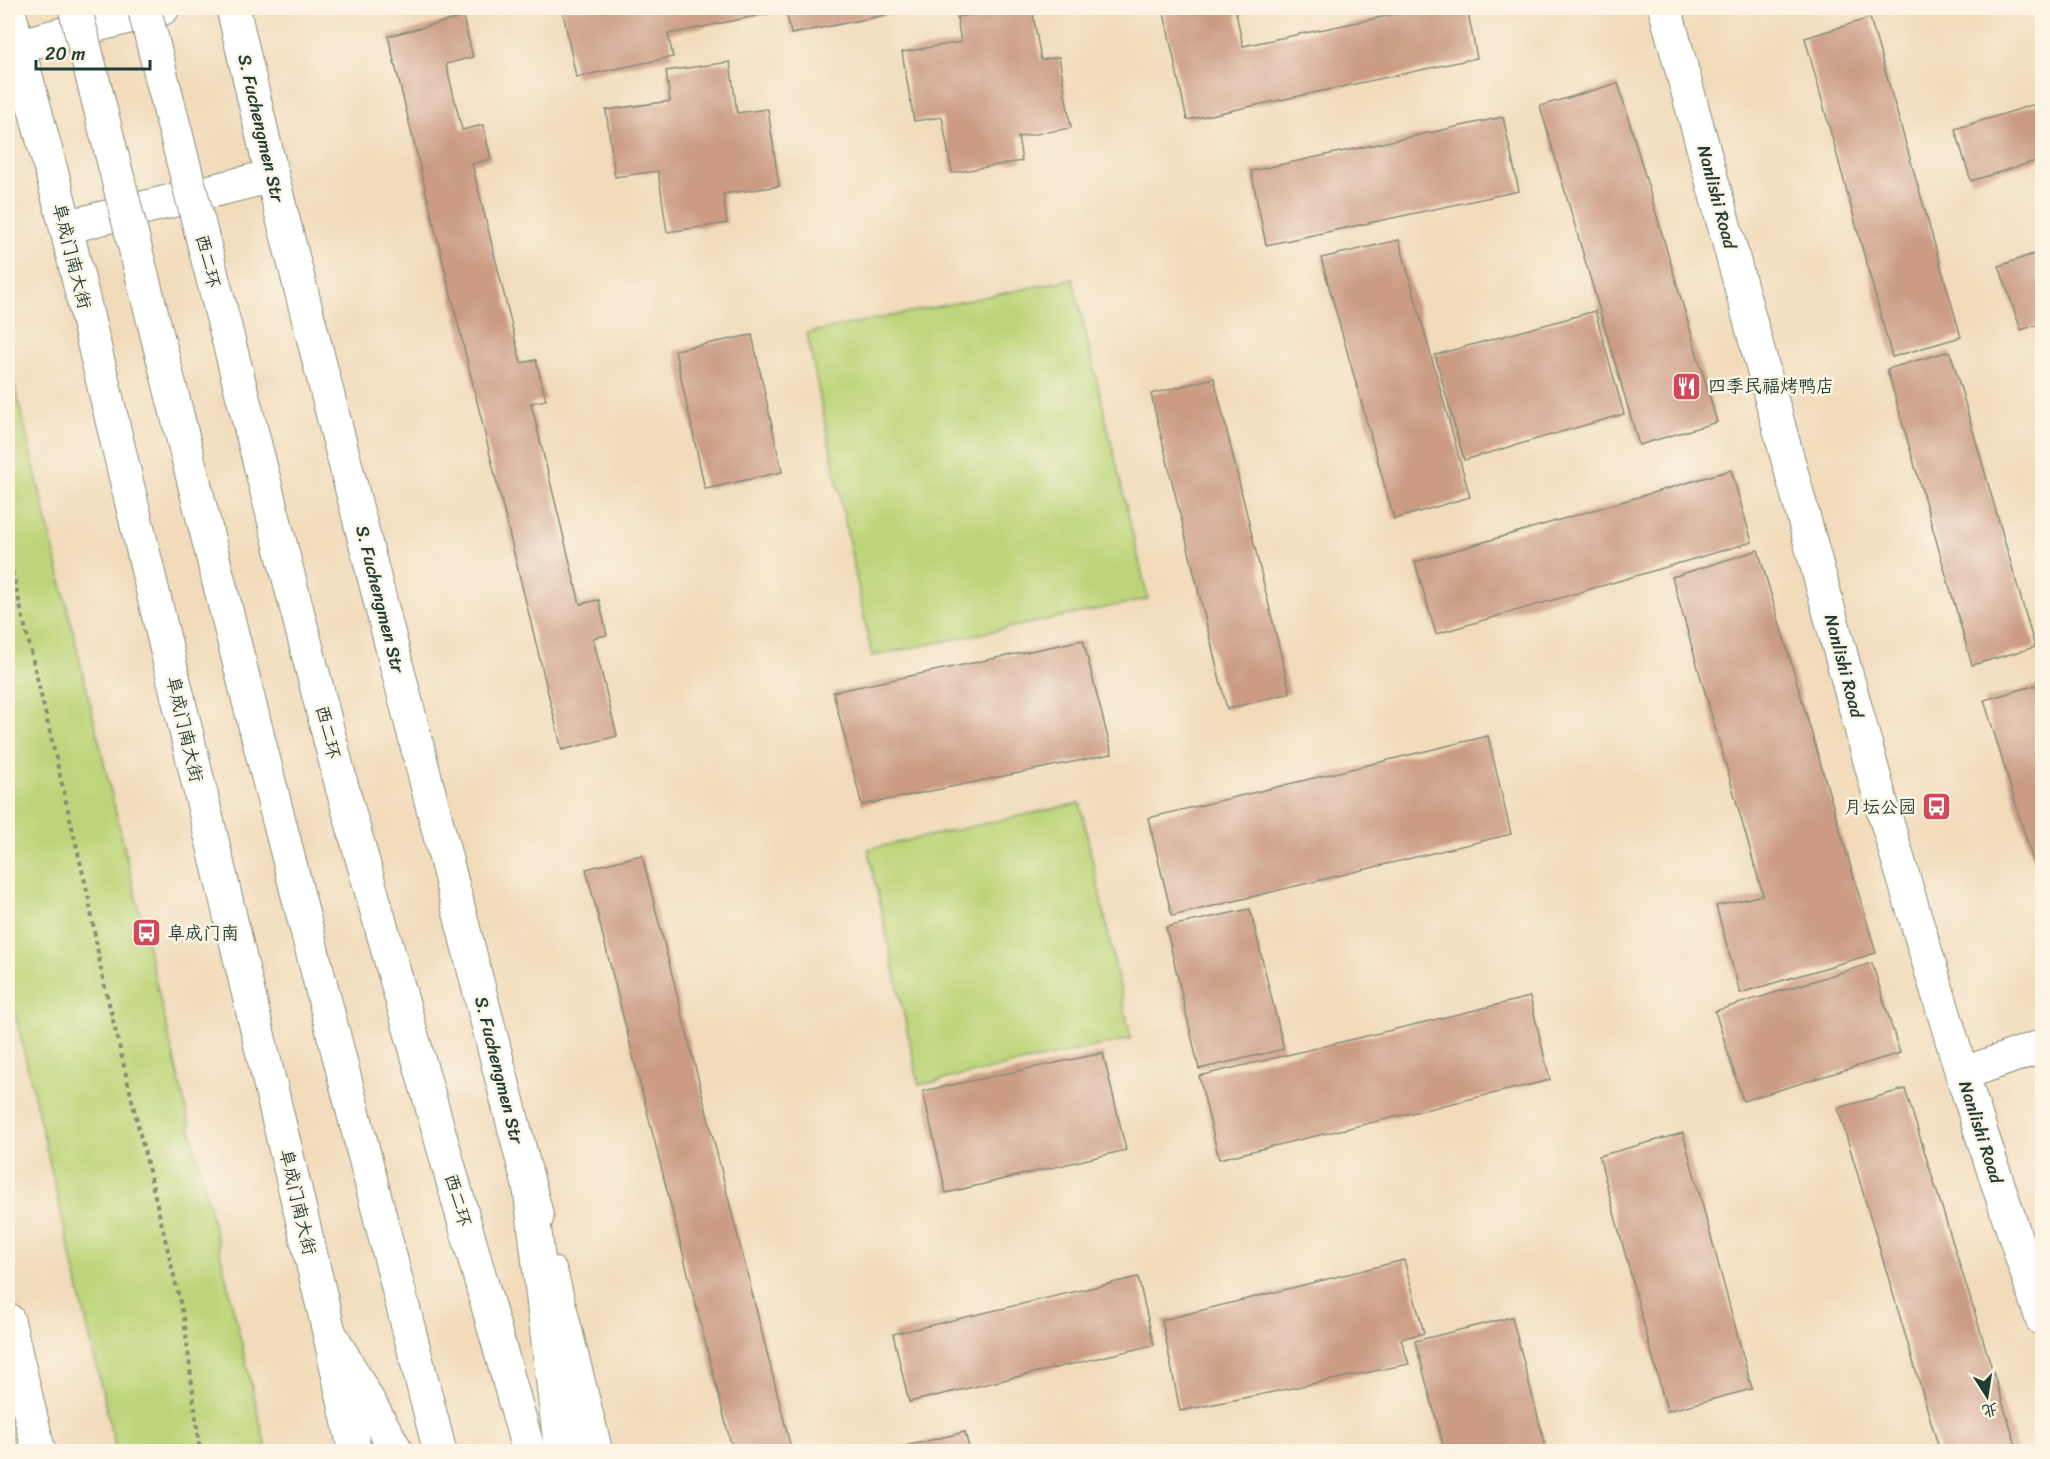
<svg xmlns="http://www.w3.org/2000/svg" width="2050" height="1459" font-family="Sriracha,'LXGW WenKai TC',sans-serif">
  <rect width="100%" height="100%" fill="#fcf5e5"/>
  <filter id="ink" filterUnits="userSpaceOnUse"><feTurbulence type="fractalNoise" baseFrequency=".0167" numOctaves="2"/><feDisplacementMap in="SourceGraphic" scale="12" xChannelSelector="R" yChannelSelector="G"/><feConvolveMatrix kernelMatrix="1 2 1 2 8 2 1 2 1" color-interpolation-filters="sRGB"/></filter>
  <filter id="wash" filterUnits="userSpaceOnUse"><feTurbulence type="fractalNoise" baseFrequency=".008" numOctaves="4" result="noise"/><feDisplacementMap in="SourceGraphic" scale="24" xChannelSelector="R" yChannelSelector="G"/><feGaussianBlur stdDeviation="1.35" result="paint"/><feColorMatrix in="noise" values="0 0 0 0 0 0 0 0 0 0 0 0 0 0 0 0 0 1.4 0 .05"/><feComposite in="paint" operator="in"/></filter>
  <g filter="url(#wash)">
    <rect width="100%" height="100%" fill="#f1dbbb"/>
    <path fill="#e0cfb2" d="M8,1320l31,131h-31z"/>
    <g fill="#bdd57a" stroke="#6e8957" stroke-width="1.5">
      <path d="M1073,279l75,320 -276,57 -65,-323z"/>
      <path d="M8,357l259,1094h-151l-108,-469z"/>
      <path d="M1080,803l51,236 -212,46 -51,-236z"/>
    </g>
    <g id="blocks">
      <g fill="#cb9b84">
        <path d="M562,8h352l1,1 -124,25 -5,-24 -118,24 5,23 -97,20z"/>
        <path d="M1011,8h21l9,52 18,-3 12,71 -53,9 4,24 -70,12 -10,-56 -28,4 -12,-69 59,-10 -4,-25z"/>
        <path d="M1163,8h72l8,38 182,-38h42l10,50 -290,62z"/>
        <path d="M463,17l10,40 -27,7 16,66 21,-5 8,34 -19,5 49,199 15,-3 10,40 -15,3 49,201 19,-4 8,35 -14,3 24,98 -55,14 -174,-714z"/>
        <path d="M1870,18l91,319 -69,20 -87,-319z"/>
        <path d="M730,62l7,51 31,-4 11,77 -56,8 4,29 -60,9 -9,-61 -43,6 -9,-67 64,-9 -4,-30z"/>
        <path d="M1618,83l99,339 -78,23 -99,-339z"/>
        <path d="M2042,102v57l-71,22 -16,-52z"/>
        <path d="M1503,117l16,74 -253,54 -15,-74z"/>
        <path d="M1399,240l71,257 -76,22 -73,-261z"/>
        <path d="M2042,251v72l-21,7 -22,-64z"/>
        <path d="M1595,311l29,103 -160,46 -29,-105z"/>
        <path d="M752,335l30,137 -77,17 -30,-139z"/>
        <path d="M1950,351l85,296 -63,18 -85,-296z"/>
        <path d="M1214,378l76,315 -63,16 -76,-315z"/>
        <path d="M2042,415v21l-6,-19z"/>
        <path d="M1731,470l21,72 -316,92 -21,-72z"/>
        <path d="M1758,550l118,403 -136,40 -24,-87 47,-11 -91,-318z"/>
        <path d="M1083,640l29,114 -250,51 -29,-113z"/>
        <path d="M2040,684l2,8v198l-58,-190z"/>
        <path d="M1488,736l23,98 -339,82 -24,-98z"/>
        <path d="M642,855l150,597h-59l-147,-583z"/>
        <path d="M1250,909l34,140 -85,20 -33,-142z"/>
        <path d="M1872,963l28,90 -157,48 -28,-90z"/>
        <path d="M1530,997l20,83 -331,79 -20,-83z"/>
        <path d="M1103,1053l23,97 -180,43 -23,-102z"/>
        <path d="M1905,1089l113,363h-78l-102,-344z"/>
        <path d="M1683,1133l69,256 -85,22 -68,-255z"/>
        <path d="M1404,1260l20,73 -23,6 8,25 -229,47 -18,-91z"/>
        <path d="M1138,1277l16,68 -245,57 -16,-68z"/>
        <path d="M1512,1317l35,135h-102l-30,-111z"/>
        <path d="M965,1432l5,20h-67l-1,-5z"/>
      </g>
    </g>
  </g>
  <g filter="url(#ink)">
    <use href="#blocks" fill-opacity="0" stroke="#888c78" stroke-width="1.5"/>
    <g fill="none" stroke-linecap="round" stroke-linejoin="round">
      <defs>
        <g id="minor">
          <path d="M8,8l58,219 263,1105 26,120"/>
          <path d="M233,8l39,168 265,1041"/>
          <path d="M1665,8l218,801 79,265 80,245"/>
          <path d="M17,46l146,-38"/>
          <path d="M66,227l206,-51"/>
          <path d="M1962,1074l80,-28"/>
          <path d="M551,1273l45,179"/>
          <path d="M8,1320l31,132"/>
        </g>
        <path id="major" d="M8,48l9,-2"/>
        <g id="highway">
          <path d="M342,787l187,665"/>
          <path d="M278,817l162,635"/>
          <path d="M530,1189l31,263"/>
          <path d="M329,1332l68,120"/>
        </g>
      </defs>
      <use href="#minor" stroke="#888c78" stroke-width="35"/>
      <use href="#major" stroke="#888c78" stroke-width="35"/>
      <use href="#highway" stroke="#888c78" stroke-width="35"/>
      <path stroke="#888c78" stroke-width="4" stroke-dasharray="4.5 4.5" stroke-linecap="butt" d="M8,554l80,341 13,75 83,348 16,134"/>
      <use href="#minor" stroke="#fff" stroke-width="33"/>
      <use href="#major" stroke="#fff" stroke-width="33"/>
      <use href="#highway" stroke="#fff" stroke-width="33"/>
      <defs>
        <g id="highway-bridge">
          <path d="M75,8l203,809"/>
          <path d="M144,8l198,779"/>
        </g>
      </defs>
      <use href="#highway-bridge" stroke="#888c78" stroke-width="35" stroke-linecap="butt"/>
      <use href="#highway-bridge" stroke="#fff" stroke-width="33"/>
    </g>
  </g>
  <defs>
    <symbol id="restaurant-square" viewBox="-11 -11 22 22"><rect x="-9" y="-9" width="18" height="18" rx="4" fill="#d1495b" stroke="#fcf5e5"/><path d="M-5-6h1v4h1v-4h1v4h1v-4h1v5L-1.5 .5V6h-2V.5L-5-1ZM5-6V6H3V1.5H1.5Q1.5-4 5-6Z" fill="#fff"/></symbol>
    <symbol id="bus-square" viewBox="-11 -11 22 22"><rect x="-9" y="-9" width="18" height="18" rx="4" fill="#d1495b" stroke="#fcf5e5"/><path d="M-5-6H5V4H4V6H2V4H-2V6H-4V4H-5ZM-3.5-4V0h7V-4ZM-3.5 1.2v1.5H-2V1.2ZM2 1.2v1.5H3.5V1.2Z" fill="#fff"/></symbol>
  </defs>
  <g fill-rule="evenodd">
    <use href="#restaurant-square" x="1670" y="370" width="33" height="33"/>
    <use href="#bus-square" x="1920" y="790" width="33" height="33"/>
    <use href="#bus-square" x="130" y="916" width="33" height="33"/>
  </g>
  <g text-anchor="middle" stroke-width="5" stroke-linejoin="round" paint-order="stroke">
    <g font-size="18" fill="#1f3d34" stroke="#fcf5e5">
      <text transform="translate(261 128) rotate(77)" y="6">S. Fuchengmen Str</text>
      <text transform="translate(1717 197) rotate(75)" y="6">Nanlishi Road</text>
      <text transform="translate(72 256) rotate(76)" y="6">阜成门南大街</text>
      <text transform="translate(208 261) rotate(76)" y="6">西二环</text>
      <text transform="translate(380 599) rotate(76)" y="6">S. Fuchengmen Str</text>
      <text transform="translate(1844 666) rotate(75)" y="6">Nanlishi Road</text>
      <text transform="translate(185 729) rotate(77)" y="6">阜成门南大街</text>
      <text transform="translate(328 732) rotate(76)" y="6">西二环</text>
      <text transform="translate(499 1070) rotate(76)" y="6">S. Fuchengmen Str</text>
      <text transform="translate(1981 1132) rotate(72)" y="6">Nanlishi Road</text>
      <text transform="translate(458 1200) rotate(74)" y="6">西二环</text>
      <text transform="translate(298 1202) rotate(77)" y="6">阜成门南大街</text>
    </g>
    <g font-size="18" fill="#1f3d34" stroke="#fcf5e5" text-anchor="start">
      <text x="1708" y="392">四季民福烤鸭店</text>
      <text x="1916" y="813" text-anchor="end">月坛公园</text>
      <text x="167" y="939">阜成门南</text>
    </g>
  </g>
  <rect width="2050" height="1459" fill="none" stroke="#fcf5e5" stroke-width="30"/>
  <g transform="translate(1987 1396) rotate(168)" stroke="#fcf5e5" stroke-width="4.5" paint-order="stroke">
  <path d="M0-4.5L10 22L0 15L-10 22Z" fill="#1f3d34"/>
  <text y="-9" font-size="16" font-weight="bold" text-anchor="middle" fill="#1f3d34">北</text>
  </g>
  <path d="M36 60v9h114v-9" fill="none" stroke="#1f3d34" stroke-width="3"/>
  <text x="45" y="60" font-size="18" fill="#1f3d34" stroke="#fcf5e5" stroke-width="4.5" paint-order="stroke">20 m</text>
</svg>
